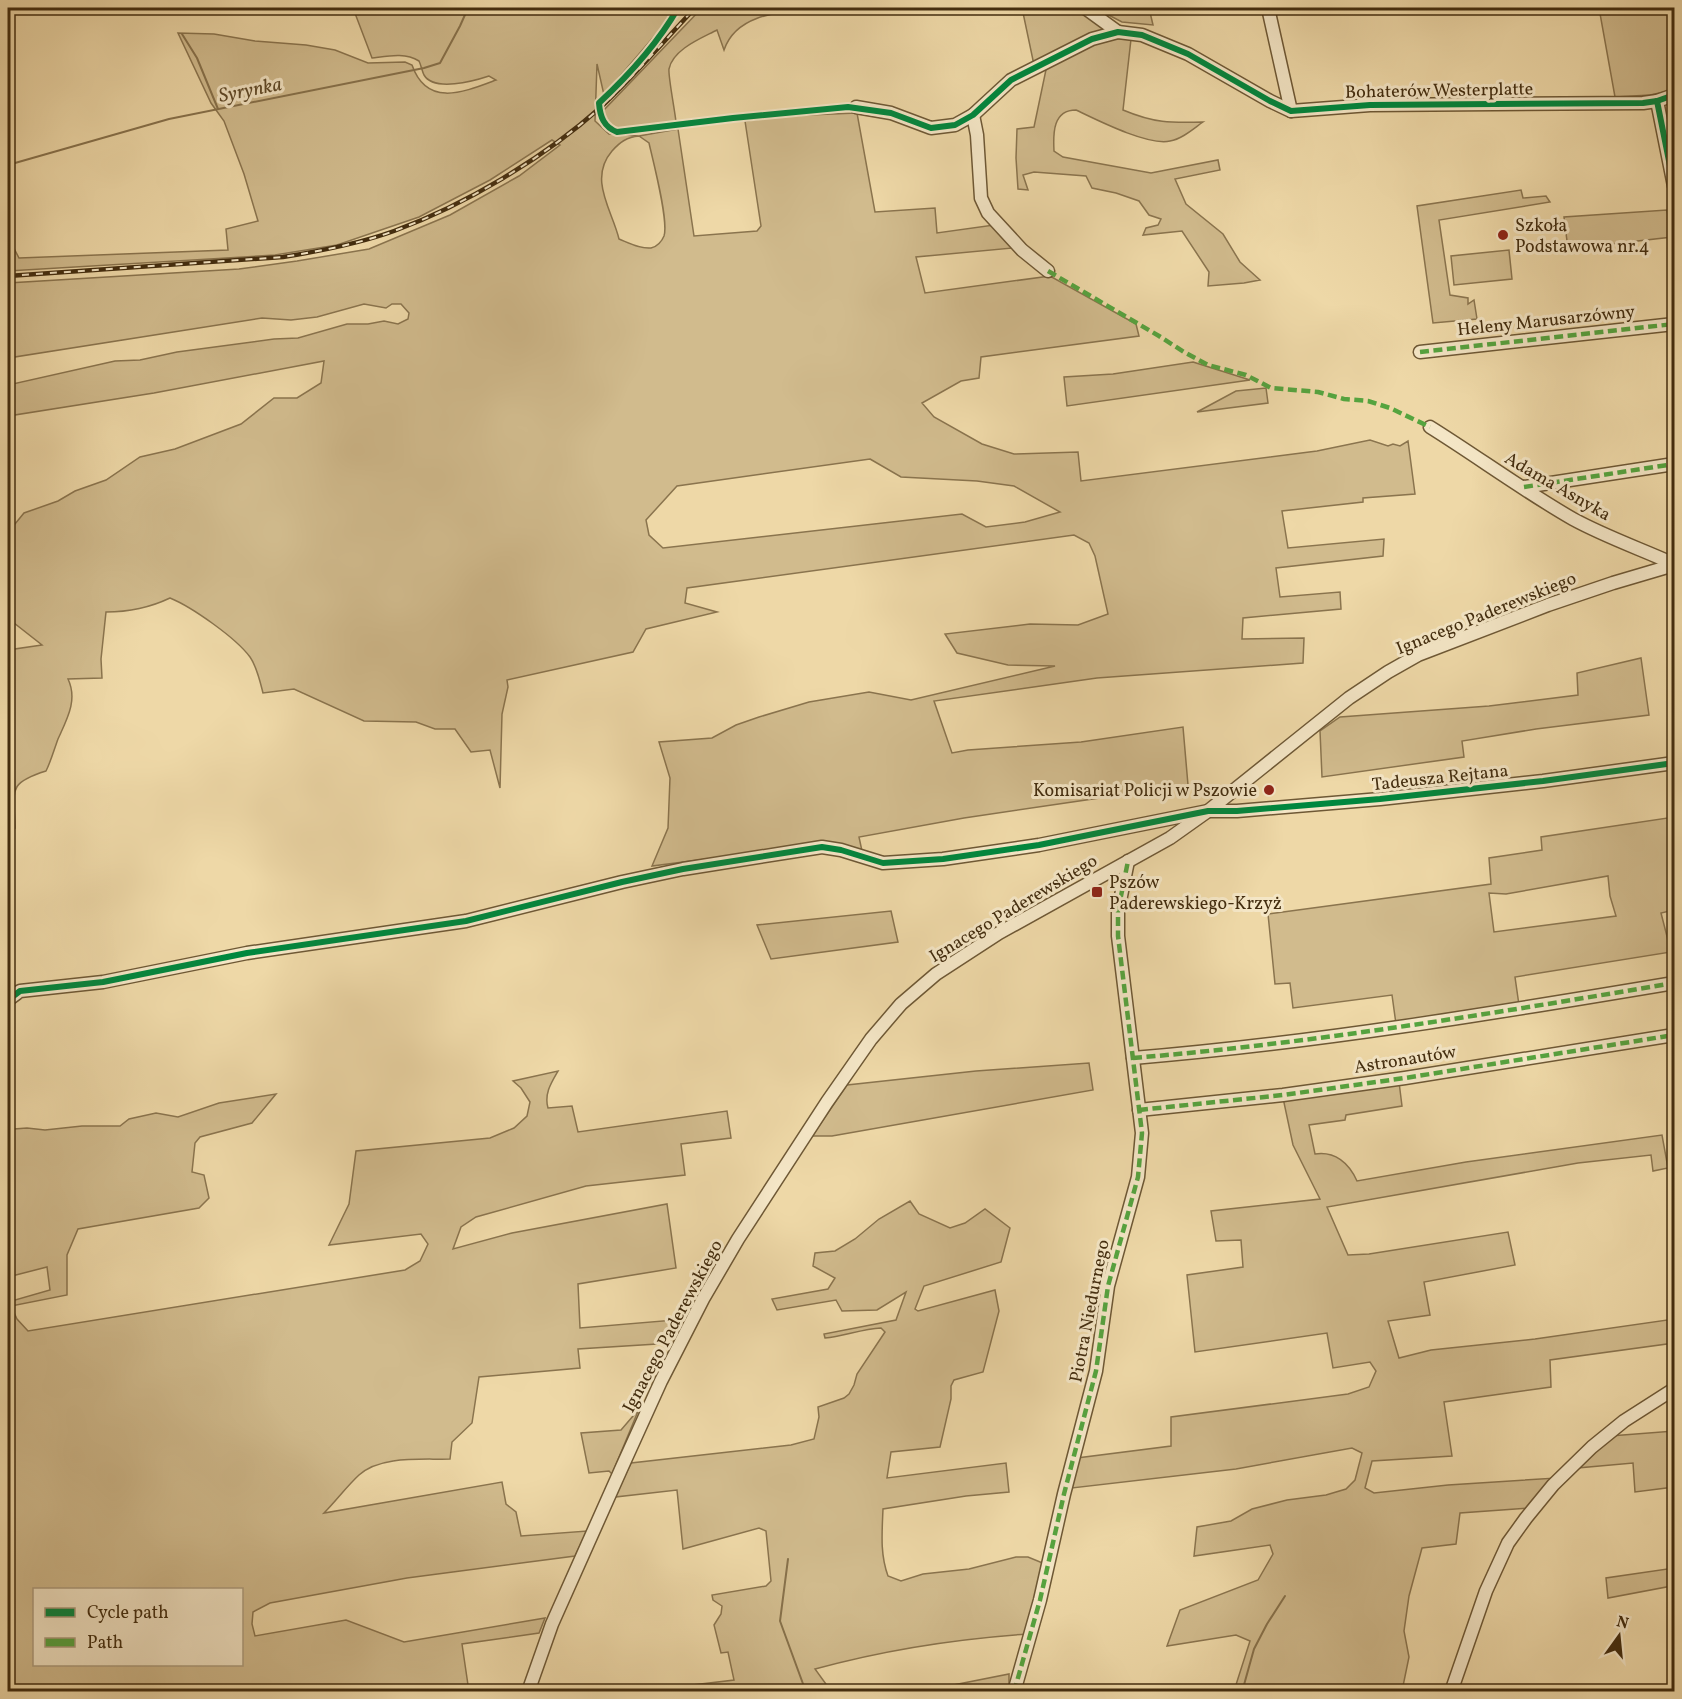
<svg xmlns="http://www.w3.org/2000/svg" width="1682" height="1699" font-family="Vollkorn,serif">
  <rect width="100%" height="100%" fill="#eed8a7"/>
  <filter id="stains"><feTurbulence type="fractalNoise" baseFrequency=".00333" numOctaves="4"/><feColorMatrix values="0 0 0 0 .2 0 0 0 0 .09 0 0 0 0 .02 0 0 0 .5 -.17"/></filter>
  <radialGradient id="worn" r=".72"><stop offset=".6" stop-color="#630" stop-opacity="0"/><stop offset="1" stop-color="#630" stop-opacity=".3"/></radialGradient>
  <g fill="#d1bb8d" stroke="#8a744e" stroke-width="1.5" fill-rule="evenodd">
    <path d="M353,8h321l-17,25 -53,62 -7,-31 -2,57 14,13 30,2 39,-7 16,107 63,-5 4,-5 -16,-105 38,-5 74,-3 18,99 60,-4 2,25 57,-8 19,23 -97,9 9,36 125,-17 86,48 3,12 -158,21 -2,21 -18,3 -39,22 12,14 48,27 32,10 64,-2 3,29 236,-30 53,-11 18,6 5,-2 7,2 8,-5 7,53 -52,4v4l-81,9 6,37 96,-9 -1,17 -107,12 4,29 60,-5 1,17 -98,9 -1,21 62,-1 -1,25 -206,15 -163,23 18,52 16,-3 113,-8 102,-15 5,58 -224,33 -105,19 3,14 -132,5 -78,10 16,-38 2,-50 -11,-36 53,-4 24,-13 23,-8 50,-15 60,-10 42,8 144,-34 -47,-1 -51,-12 -12,-19 85,-10 48,1 30,-11 -13,-58 -6,-13 -15,-8 -387,53 -2,15 32,9 -71,17 -13,23 -126,28 1,7 -6,27 -2,74 -10,-38 -19,2 -16,-23h-20l-19,-7 -52,-1 -70,-32 -31,4c-3,-12 -6,-26 -13,-36 -14,-19 -58,-50 -80,-59 -21,10 -41,14 -64,14l-5,47 1,19 -34,1c10,21 -1,40 -10,60 -4,11 -7,22 -12,32 -39,12 -32,19 -31,57l-7,1v-179l34,-5 -28,-22 -6,1v-88l2,-6 14,-17 34,-12 17,-10 31,-11 34,-23 35,-8 66,-25 33,-26h23l24,-15 3,-22 -170,32 -146,23v-31l107,-24 25,-1 37,-8 97,-13 24,-1 49,-14h21l16,-3 14,3 10,-5 1,-6 -8,-9h-9l-6,4 -22,-4 -47,13 -26,3 -29,-2 -254,40v-75l231,-14 58,-8 72,-12 81,-34 69,-39 41,-31 -8,-5 -62,40 -71,37 -82,28 -62,10 -267,16v-34l11,21 209,-8 -2,-21 32,-8 -14,-47 -20,-53 -13,-18 -33,-70 36,1 41,7 51,4 29,5 33,13 37,-1 7,3c15,43 52,27 84,15l-7,-4c-15,5 -55,16 -65,-1 -2,-4 -3,-10 -5,-14 -14,-9 -31,-5 -47,-3zM639,136l10,7c4,18 20,78 15,93 -2,5 -7,11 -13,12 -11,1 -22,-5 -32,-9 -7,-29 -31,-60 -7,-88 8,-9 15,-14 27,-15zM870,459l31,18 76,4 37,5 46,26 -35,10 -39,5 -24,-13 -299,34 -14,-13 -3,-15 31,-34z"/>
    <path d="M702,8h116c-34,4 -81,4 -94,42l-7,-20c-15,8 -44,19 -48,39 -1,7 6,42 7,53 -15,2 -50,11 -63,5 -6,-4 -7,-10 -10,-16z"/>
    <path d="M1022,8h60l26,22 -74,35z"/>
    <path d="M1095,8h54l4,17 -31,-3z"/>
    <path d="M1599,8h69l6,33v49l-24,5 -35,2z"/>
    <path d="M1116,36l15,3 -8,71c31,13 47,13 80,12 -10,7 -21,17 -33,19 -22,5 -73,-21 -94,-31 -23,0 -23,23 -22,41l9,6 88,16 67,-13 2,10 -45,9 11,25 37,30 17,28 20,18 -16,3 -36,3 1,-14 -27,-41 -39,4 3,-7 12,-3 3,-6 -12,-4 -10,-14 -23,-8 -24,-5 -6,-12 -52,-4 -11,3 5,15 -10,-1 -2,-31 1,-29 17,-2 14,-67z"/>
    <path d="M1521,190l2,8 23,-2 4,6 -111,18 11,75 18,3v6l6,-4 3,19 -44,4 -16,-117z"/>
    <path d="M1667,210l5,27 -104,12 -4,-32z"/>
    <path d="M1509,250l3,29 -58,6 -3,-29z"/>
    <path d="M1193,362l57,18 -183,26 -3,-29 49,-3z"/>
    <path d="M1266,388l2,15 -71,9 39,-21z"/>
    <path d="M1641,658l8,57 -113,14 -74,12 2,16 -142,20 -2,-46 20,-14 149,-11 89,-11 -1,-22z"/>
    <path d="M1674,817v93l-13,3 10,39 -156,25 4,28 -123,19 -4,-29 -99,13 -3,-25 -15,1 -7,-70 223,-30 -2,-26 53,-8 -1,-13zM1608,876l2,20 6,20 -122,16 -5,-39 17,1z"/>
    <path d="M891,911l7,31 -127,17 -14,-34z"/>
    <path d="M1089,1063l4,27 -261,46h-20l35,-51 129,-14z"/>
    <path d="M558,1071c-7,12 -14,23 -10,37l24,-2 6,26 149,-21 4,27 -50,6 4,31 -99,11 -110,31 -15,10 -8,22 59,-16 155,-29 9,64 -98,16 2,44 106,-9 -13,24 -95,6 2,19 -101,9 -7,46 -20,19 -2,17c-27,1 -69,-4 -91,16 -12,11 -23,26 -35,38l178,-31 4,22 10,8 5,24 66,-5 -12,25 -168,22 -137,25 -17,9 -1,12 3,12 91,-16 58,22 141,-24 -6,15 -77,11 6,41 -31,6 -429,1v-390l42,-12 -3,-23 -39,10v-141l6,-7 13,-1 18,2 37,-4h38l9,-7 27,-6 22,4 41,-14 57,-9 -24,29 -52,14 -5,6 -3,29 12,3 5,23 -10,10 -121,21 -11,26v40l-56,11 6,13 11,12 377,-61 15,-9 8,-17 -7,-10 -92,11 20,-41 7,-53 134,-13 24,-10 13,-12 3,-14 -9,-14 -8,-7zM34,1590h208v74h-208z"/>
    <path d="M1399,1082l3,24 -56,9 -1,5 -36,5 6,29c20,-3 34,9 42,27l109,-19 196,-27 6,33 -15,3 -2,-16 -73,8 -251,44 21,48 21,-1 139,-22 7,33 -91,17 6,33 -42,6 11,37 32,-8 104,-11 139,-20v24l-124,17 1,27 -107,15 8,54 -80,5 -7,27 9,5 74,-8 108,-7 -27,30 -69,5 -4,31 -34,4 -13,48 -5,35 5,26 -7,34h-168l16,-50 -14,-6 -69,11 13,-36 78,-30 15,-26 -3,-9 -76,11 3,-29 34,-6 21,-12 35,-9 39,-5 20,-6 9,-9 7,-27 -10,-5 -116,21 -164,19 5,-30 94,-12v-29l177,-23 21,-7 7,-16 -6,-9 -37,6 -6,-35 -132,19 -8,-77 56,-8 -2,-27 -25,1 -5,-30 109,-12 -27,-54 -10,-47z"/>
    <path d="M910,1201l9,13 31,14 15,-5 20,-14 25,19 -9,34 -77,24 -9,23 3,2 77,-21 4,21 -16,61 -29,8 -3,6v13l-11,48 -49,5 -4,26 119,-15 3,29 -43,4 -83,13c-1,24 -3,45 5,67l13,5 22,-7 46,-5 47,-12h12l17,7 -18,70c-71,5 -143,16 -212,35l16,22h-189l92,-11 -6,-28 -7,1 -7,-28 7,-11 1,-8 -9,-6 -1,-5 54,-9 5,-5 -5,-50 -7,-3 -76,21 -6,-59 -62,7 16,-34 160,-18 23,-6 5,-22 -1,-10 26,-9 5,-4 5,-9 3,-11 28,-42 -4,-4c-19,1 -37,8 -56,10l-1,-4 72,-14 10,-28 -29,18 -35,1 -6,-11 -59,10 -5,-11 56,-10 7,-11 -22,-12 2,-13 20,-2 20,-12 24,-20z"/>
    <path d="M639,1409l-27,65 -3,-3 -20,2 -8,-40 40,-3z"/>
    <path d="M1674,1431v56l-39,5 -2,-29 -56,5 33,-32z"/>
    <path d="M1674,1568v30l-2,-12 -64,12 -2,-20z"/>
    <path d="M1009,1674v17l-91,1z"/>
  </g>
  <g fill="none" stroke-linecap="round" stroke-linejoin="round">
    <g stroke="#87714b" stroke-width="2">
      <path d="M182,34l15,24 21,51"/>
      <path d="M8,165l161,-46 255,-51 16,-5 20,-37 8,-18"/>
      <path d="M788,1559l-8,62 26,71"/>
      <path d="M1242,1692l12,-43 13,-25 18,-28"/>
    </g>
    <defs>
      <g id="minor">
        <path d="M1085,8l33,24"/>
        <path d="M1268,8l23,103"/>
        <path d="M1657,101l17,85"/>
        <path d="M856,107l35,6 40,15 24,-3 18,-10 38,-35 81,-41 26,-7 24,3 46,19 82,47 21,10 79,-6 273,-2 14,-2 17,-6"/>
        <path d="M973,115l4,20 4,63 7,15 34,37 26,21"/>
        <path d="M1420,352l254,-28"/>
        <path d="M1430,427c48,30 94,64 143,92 33,18 68,30 101,45"/>
        <path d="M1524,487l150,-23"/>
        <path d="M8,1000l12,-9 83,-9 144,-29 219,-32 156,-39 61,-13 139,-22 19,3 42,13 60,-4 96,-14 169,-34h29l143,-12 163,-18 131,-18"/>
        <path d="M1133,1058c182,-15 362,-45 541,-75"/>
        <path d="M1139,1110l144,-15 122,-17 269,-43"/>
        <path d="M528,1692l24,-68 70,-157 39,-86 42,-82 35,-60 89,-137 44,-63 30,-35 35,-30 63,-41 171,-95 38,-27 141,-113 39,-26 30,-17 130,-50 65,-22 61,-18"/>
        <path d="M1014,1692l26,-92 24,-106 32,-123 12,-85 30,-109 4,-44 -24,-197v-25l10,-50"/>
        <path d="M1451,1692l35,-101 22,-48 18,-25 27,-33 39,-38 32,-26 50,-32"/>
      </g>
    </defs>
    <use href="#minor" stroke="#6e5835" stroke-width="15"/>
    <use href="#minor" stroke="#f4e6c6" stroke-width="12"/>
    <defs>
      <path id="rail" d="M8,276l275,-19c38,-6 75,-13 111,-26 71,-26 150,-73 207,-124 33,-31 63,-66 94,-99"/>
    </defs>
    <use href="#rail" stroke="#432d0f" stroke-width="4.5"/>
    <use href="#rail" stroke="#f4e6c6" stroke-width="2" stroke-dasharray="7" stroke-linecap="butt"/>
    <g stroke="#55a43f" stroke-width="4.5" stroke-dasharray="9 4.5" stroke-linecap="butt">
      <path d="M1048,271l111,65 25,16 24,13 38,10 25,13 47,4 26,7 24,2 22,7 40,19"/>
      <path d="M1420,352l254,-28"/>
      <path d="M1524,487l150,-23"/>
      <path d="M1133,1058c182,-15 362,-45 541,-75"/>
      <path d="M1139,1110l144,-15 122,-17 269,-43"/>
      <path d="M1014,1692l26,-92 24,-106 32,-123 12,-85 30,-109 4,-44 -24,-197v-25l10,-50"/>
    </g>
    <defs>
      <g id="cycleway">
        <path d="M678,8c-20,35 -49,67 -79,95 1,14 5,24 18,29l116,-14 115,-11 43,6 40,15 24,-3 18,-10 38,-35 81,-41 26,-7 24,3 46,19 82,47 21,10 79,-6 273,-2 14,-2 17,-6"/>
        <path d="M1657,101l17,85"/>
        <path d="M8,1000l12,-9 83,-9 144,-29 219,-32 156,-39 61,-13 139,-22 19,3 42,13 60,-4 96,-14 169,-34h29l143,-12 163,-18 131,-18"/>
      </g>
    </defs>
    <use href="#cycleway" stroke="#f4e6c6" stroke-width="10"/>
    <use href="#cycleway" stroke="#00873e" stroke-width="6"/>
  </g>
  <g fill="#8f2418" stroke="#f4e6c6" stroke-width="2">
    <circle cx="1503" cy="235" r="6"/>
    <circle cx="1269" cy="790" r="6"/>
    <rect x="1091" y="886" width="12" height="12" rx="3"/>
  </g>
  <g text-anchor="middle" stroke-width="6" stroke-linejoin="round" paint-order="stroke">
    <g font-size="18" fill="#432d0f" stroke="#f4e6c6">
      <text transform="translate(1439 90) rotate(-1)" y="6">Bohaterów Westerplatte</text>
      <text transform="translate(1546 320) rotate(-6)" y="6">Heleny Marusarzówny</text>
      <text transform="translate(1558 486) rotate(30)" y="6">Adama Asnyka</text>
      <text transform="translate(1486 613) rotate(-22)" y="6">Ignacego Paderewskiego</text>
      <text transform="translate(1440 777) rotate(-6)" y="6">Tadeusza Rejtana</text>
      <text transform="translate(1013 908) rotate(-31)" y="6">Ignacego Paderewskiego</text>
      <text transform="translate(1405 1059) rotate(-9)" y="6">Astronautów</text>
      <text transform="translate(1089 1311) rotate(-79)" y="6">Piotra Niedurnego</text>
      <text transform="translate(672 1326) rotate(-62)" y="6">Ignacego Paderewskiego</text>
    </g>
    <g font-size="18" fill="#432d0f" stroke="#f4e6c6" text-anchor="start">
      <text x="1515" y="231">Szkoła<tspan x="1515" dy="21">Podstawowa nr.4</tspan></text>
      <text x="1257" y="796" text-anchor="end">Komisariat Policji w Pszowie</text>
      <text x="1109" y="888">Pszów<tspan x="1109" dy="21">Paderewskiego-Krzyż</tspan></text>
    </g>
    <g font-size="20" font-style="italic" fill="#5f4928" stroke="#f4e6c6">
      <text transform="translate(250 89) rotate(-11)" y="7">Syrynka</text>
    </g>
  </g>
  <rect width="1682" height="1699" fill="none" stroke="#eed8a7" stroke-width="30"/>
  <rect x="9" y="9" width="1664" height="1681" fill="none" stroke="#432d0f" stroke-width="3"/>
  <rect x="15" y="15" width="1652" height="1669" fill="none" stroke="#432d0f" stroke-width="1.5"/>
  <rect x="33" y="1588" width="210" height="78" fill="#f4e6c6" stroke="#ad9c7d" stroke-width="1.5"/>
  <rect x="45" y="1608" width="30" height="9" fill="#00873e" stroke="#ad9c7d" stroke-width="1.5"/>
  <text x="87" y="1618" font-size="18" fill="#432d0f">Cycle path</text>
  <rect x="45" y="1638" width="30" height="9" fill="#55a43f" stroke="#ad9c7d" stroke-width="1.5"/>
  <text x="87" y="1648" font-size="18" fill="#432d0f">Path</text>
  <g transform="translate(1619 1636) rotate(15)" stroke="#f4e6c6" stroke-width="4.5" paint-order="stroke">
  <path d="M0-4.5L10 22L0 15L-10 22Z" fill="#432d0f"/>
  <text y="-9" font-size="16" font-weight="bold" text-anchor="middle" fill="#432d0f">N</text>
  </g>
  <rect width="100%" height="100%" filter="url(#stains)"/>
  <rect width="100%" height="100%" fill="url(#worn)"/>
</svg>
